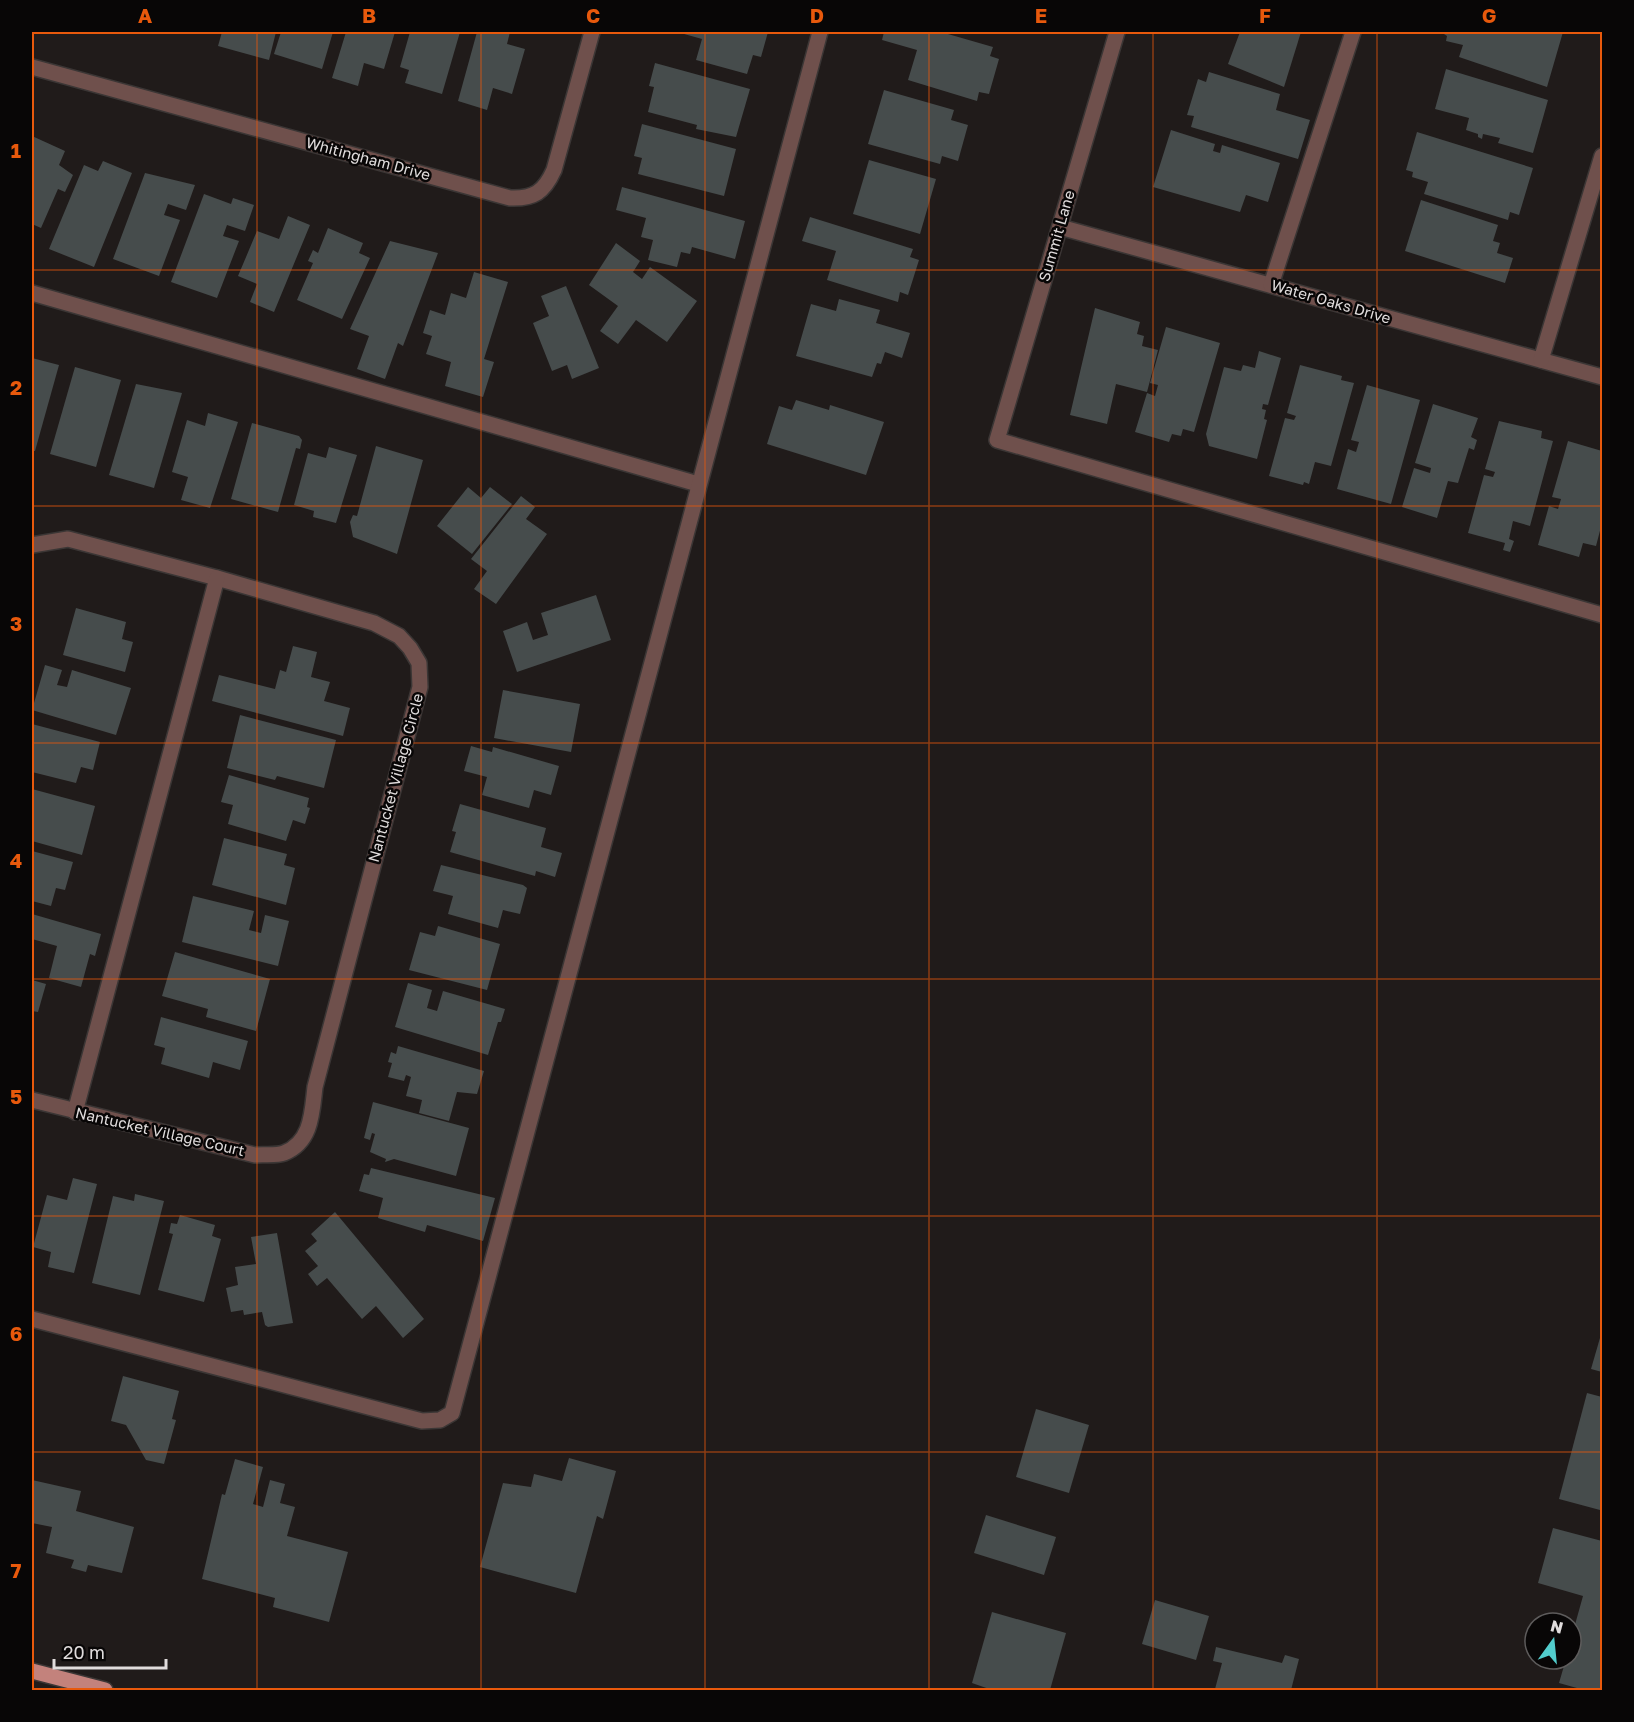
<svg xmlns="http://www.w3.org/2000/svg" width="1634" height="1722" font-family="'Golos Text',sans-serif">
  <rect width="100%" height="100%" fill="#201b1a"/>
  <g fill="#464c4c">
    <path d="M222,32h54l-7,28 -51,-14z"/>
    <path d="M281,32h52l-11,37 -48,-15z"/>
    <path d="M346,32h49l-11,37 -20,-6 -6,23 -26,-8z"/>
    <path d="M410,32h50l-18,62 -37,-11 4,-13 -9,-3z"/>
    <path d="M477,32h33l-3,12 18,5 -13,45 -19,-6 -6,22 -29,-9z"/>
    <path d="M677,32h91l-7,25 -8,-2 -6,19 -51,-14 6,-21z"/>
    <path d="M884,32h57l52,15 -3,9 9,3 -10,35 -10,-2 -2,9 -69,-21 9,-30 -35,-10z"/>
    <path d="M1240,32h61l-17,55 -56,-23z"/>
    <path d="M1441,32h122l-16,55 -88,-30 4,-12 -17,-4 1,-5z"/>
    <path d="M655,63l95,26 -14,48 -40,-8 1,-4 -49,-13 6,-25 -5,-1z"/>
    <path d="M1446,69l102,31 -15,53 -35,-10 2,-5 -17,-4 -1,5 -4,-2v-3l-12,-4 3,-12 -34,-9z"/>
    <path d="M1209,72l71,22 -4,16 34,10 -12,39 -107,-32 3,-11 -7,-1 11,-36 8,3z"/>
    <path d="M884,90l70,20 -3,10 17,5 -10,36 -16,-5 -2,8 -72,-20z"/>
    <path d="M642,124l94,25 -12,47 -86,-22 4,-16 -8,-2z"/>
    <path d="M1171,130l44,14 -2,7 7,2 2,-8 58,18 -12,39 -22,-7 -6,17 -87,-25z"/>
    <path d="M1417,132l116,36 -14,47 -9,-3 -2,8 -84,-26 4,-12 -16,-5 1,-5 -7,-2z"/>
    <path d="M32,136l33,15 -6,14 14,10 -8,17 -7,-3 -17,39 -9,-4z"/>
    <path d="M869,160l67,19 -16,55 -67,-20z"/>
    <path d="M103,161l29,12 -38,94 -45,-18 35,-84 14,6z"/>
    <path d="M145,173l50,12 -9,25 -18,-6 -4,11 16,5 -21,56 -46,-17z"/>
    <path d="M622,187l123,34 -10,38 -43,-12 -2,7 -9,-2 -4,15 -29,-7 5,-20 -12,-3 5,-19 -30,-8z"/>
    <path d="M204,194l27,10 2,-6 21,7 -9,26 -18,-6 -4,11 16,5 -22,57 -46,-16z"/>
    <path d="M1421,200l77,25 -5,16 7,2 -3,10 16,5 -8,25 -100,-32z"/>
    <path d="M288,216l22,9 -36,87 -24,-10 7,-18 -19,-8 19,-45 22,8z"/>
    <path d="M810,217l103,32 -3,8 9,3 -11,35 -8,-3 -2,10 -71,-22 9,-29 -34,-10z"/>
    <path d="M328,228l35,15 -4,10 11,5 -28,61 -45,-19 16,-37 -5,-2 5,-11 5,3z"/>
    <path d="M390,241l48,12 -35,93 -5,-3 -13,36 -28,-10 12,-33 -19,-7z"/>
    <path d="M616,243l24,18 -7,11 9,7 8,-12 47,34 -30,41 -31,-22 -18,24 -18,-13 18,-25 -29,-21z"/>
    <path d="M474,272l34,10 -24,77 10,3 -11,35 -38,-11 6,-24 -25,-8 6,-18 -9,-3 7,-23 15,5 6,-22 15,5z"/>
    <path d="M566,286l33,82 -27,11 -5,-14 -15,6 -19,-48 16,-7 -8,-20z"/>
    <path d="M839,299l41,11 -4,13 34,10 -8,25 -17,-6 -4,12 -4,-1 -5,14 -76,-21 15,-52 25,7z"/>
    <path d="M1095,308l45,14 -3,12 7,2 -2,10 16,4 -11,42 -31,-8 -9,40 -37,-9z"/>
    <path d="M1166,327l54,16 -26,89 -11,-3 -2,7 -9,-2 -3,8 -34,-10 12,-39 8,3 3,-11 -8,-2z"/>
    <path d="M1259,351l22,7 -13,47 -5,-1 -1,5 4,1 -2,9 3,1 -10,39 -48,-13 -3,-12 18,-67 17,4 2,-6 12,3z"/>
    <path d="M32,358l27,7 -24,86h-3z"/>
    <path d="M1300,365l42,11 -1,4 13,3 -23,83 -16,-4 -6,22 -5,-2 -1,3 -34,-9 16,-58 9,2 2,-4 -9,-3z"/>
    <path d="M75,367l46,13 -25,87 -46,-13z"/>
    <path d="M136,384l46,9 -28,95 -45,-13z"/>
    <path d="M1367,385l53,15 -29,104 -54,-15 11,-40 8,3 3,-10 -8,-2z"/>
    <path d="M796,400l33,10 1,-5 54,17 -18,53 -99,-31 12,-38 13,4z"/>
    <path d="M1433,404l45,14 -7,19 6,3 -3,10 -5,-2 -11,35 -10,-2 -11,37 -35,-11 12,-39 16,5 1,-5 -16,-5z"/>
    <path d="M208,413l30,9 -28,86 -29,-8 7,-23 -16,-5 15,-52 18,6z"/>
    <path d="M1499,421l43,10 -1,7 12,3 -23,85 -17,-5 -4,18 5,2 -4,11 -7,-2 2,-7 -37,-10 16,-58 9,2 2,-5 -10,-3z"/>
    <path d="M252,423l47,13 3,4 -2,9 -4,-1 -18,64 -47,-13z"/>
    <path d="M1568,441l34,10v72l-6,23 -13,-3 -4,14 -41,-12 11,-39 9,3 3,-10 -9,-2z"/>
    <path d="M376,446l47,14 -26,94 -44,-17 -3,-15 3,-7 4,1z"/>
    <path d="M329,447l28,8 -21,68 -23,-6 1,-6 -20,-6 14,-52 18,5z"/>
    <path d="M468,487l13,11 9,-11 22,17 -40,50 -35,-28z"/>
    <path d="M521,496l14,11 -9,12 21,15 -51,70 -22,-15 13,-18 -16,-12z"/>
    <path d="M596,595l15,45 -94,32 -14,-41 24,-9 6,18 15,-5 -7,-22z"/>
    <path d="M76,608l50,14 -4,17 11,3 -8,30 -62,-17z"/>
    <path d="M293,646l24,6 -6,25 19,5 -6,19 26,7 -7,28 -131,-35 7,-26 56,14 5,-19 6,2z"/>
    <path d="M45,665l17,5 -5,15 10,2 5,-17 59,18 -15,47 -84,-25z"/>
    <path d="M503,690l77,14 -9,48 -77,-14z"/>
    <path d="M240,715l96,25 -12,48 -47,-12 -2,4 -48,-12z"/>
    <path d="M32,724l68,18 -7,28 -12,-3 -5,16 -44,-11z"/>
    <path d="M471,746l21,6 1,-5 66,19 -8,29 -17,-5 -5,18 -47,-13 5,-18 -23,-6z"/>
    <path d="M229,775l80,23 -2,9 3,1 -5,16 -12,-4 -7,21 -58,-17 5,-19 -12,-3z"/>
    <path d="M32,789l63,17 -13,49 -50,-14z"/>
    <path d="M460,804l86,24 -5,19 21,6 -7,24 -19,-6 -1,5 -85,-24 6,-20 -4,-1z"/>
    <path d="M224,838l63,16 -3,11 11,3 -9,37 -74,-20z"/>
    <path d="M32,851l41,11 -8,28 -9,-2 -5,18 -19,-5z"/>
    <path d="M441,865l82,20 4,3 -7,26 -17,-4 -5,18 -50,-14 5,-18 -20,-5z"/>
    <path d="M193,896l61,15 -5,19 12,3 4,-18 24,6 -11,45 -96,-24z"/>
    <path d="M32,914l69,20 -6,22 -5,-2 -9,33 -32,-9 8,-32 -25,-7z"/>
    <path d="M438,926l62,18 -13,46 -78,-20 11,-38 15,4z"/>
    <path d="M175,952l95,27 -14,52 -50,-14 2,-8 -46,-13z"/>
    <path d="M32,980l14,4 -8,28 -6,-1z"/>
    <path d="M408,983l24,7 -5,18 10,3 6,-20 62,18 -4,13h-3l-10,33 -93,-28z"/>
    <path d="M161,1017l87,24 -8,29 -27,-8 -4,16 -48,-14 4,-16 -11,-3z"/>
    <path d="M398,1046l86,25 -7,23 -20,-2 -8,29 -30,-8 3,-13 -16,-4 5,-19 -5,-2 -2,6 -16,-4 4,-14 -4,-1 3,-10 5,2z"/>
    <path d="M373,1102l96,26 -13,48 -62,-17 -9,3 1,-3 -16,-7 5,-18 -3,-1 -2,7 -6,-2z"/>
    <path d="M371,1168l124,30 -12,43 -56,-16 -2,7 -47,-14 5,-20 -24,-7 5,-17 5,1z"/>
    <path d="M73,1178l24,6 -23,89 -26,-6 3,-15 -18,-5 14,-52 20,5z"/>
    <path d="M135,1194l29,7 -24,94 -48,-12 21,-87 21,5z"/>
    <path d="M335,1212l89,107 -21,19 -27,-32 -14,13 -35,-41 -10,8 -9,-12 10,-8 -13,-15 12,-10 -6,-7z"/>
    <path d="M180,1215l35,10 -3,11 9,3 -17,63 -46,-12 15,-56 -4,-1 2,-10 6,1z"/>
    <path d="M277,1233l16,90 -25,4 -3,-2 -3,-13 -18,3 -1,-5 -12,2 -5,-24 12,-3 -3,-18 21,-3 -5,-27z"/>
    <path d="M1602,1331v41l-11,-3z"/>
    <path d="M123,1376l56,15 -7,28 4,1 -12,44 -18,-4 -20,-35 -15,-4z"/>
    <path d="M1587,1393l15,4v103l-2,10 -41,-11z"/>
    <path d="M1036,1409l53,16 -20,68 -53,-16z"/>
    <path d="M569,1458l47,13 -13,48 -6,-3 -21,77 -96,-26 23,-84 28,4 3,-13 28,7z"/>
    <path d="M235,1459l28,8 -10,37 10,3 7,-27 15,4 -5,19 15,4 -8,29 61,16 -19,70 -56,-15 2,-9 -73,-19 20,-85 3,1z"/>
    <path d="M32,1480l49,11 -5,20 58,16 -12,46 -34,-8 -2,7 -15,-4 3,-8 -28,-7 6,-26 -20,-4z"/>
    <path d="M986,1515l70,22 -12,38 -70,-22z"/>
    <path d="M1553,1528l49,13v149h-18l-25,-7 7,-24h5v-20l12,-43 -45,-13z"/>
    <path d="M1155,1600l54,16 -13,44 -54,-16z"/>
    <path d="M992,1612l74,21 -16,57h-58l-20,-7z"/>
    <path d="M1216,1647l66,16 3,-8 14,4 -8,31 -76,-1 7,-26 -9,-2z"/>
  </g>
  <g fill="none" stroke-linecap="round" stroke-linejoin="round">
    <defs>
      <g id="minor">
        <path d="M1117,32l-120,408 605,175"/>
        <path d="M32,67l478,131c24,1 34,-6 44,-28l38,-138"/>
        <path d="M1060,227l542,150"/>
        <path d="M1271,285l82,-253"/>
        <path d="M32,293l666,191"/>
        <path d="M1541,360l61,-204"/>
        <path d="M32,545l36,-6 149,39 157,45 25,13 11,12 9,15 1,24 -105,400c-3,25 -3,55 -31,66 -8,3 -21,1 -29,2l-223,-55"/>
        <path d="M75,1112l142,-534"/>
        <path d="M32,1319l390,102 18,-1 12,-7 368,-1381"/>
      </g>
      <path id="major" d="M32,1671l73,19"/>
    </defs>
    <use href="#minor" stroke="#3b3635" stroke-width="18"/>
    <use href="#major" stroke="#3b3635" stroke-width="18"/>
    <use href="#minor" stroke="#6f504c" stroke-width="15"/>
    <use href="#major" stroke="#c3827c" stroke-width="15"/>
  </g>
  <path fill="none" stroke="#e8590c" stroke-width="1.5" stroke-opacity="0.55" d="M257,32v1658M481,32v1658M705,32v1658M929,32v1658M1153,32v1658M1377,32v1658M32,270h1570M32,506h1570M32,743h1570M32,979h1570M32,1216h1570M32,1452h1570"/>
  <g text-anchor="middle" stroke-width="5" stroke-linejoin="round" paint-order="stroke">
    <g font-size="15" fill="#e0dcdc" stroke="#080606">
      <text transform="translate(368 159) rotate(15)" y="5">Whitingham Drive</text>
      <text transform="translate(1057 236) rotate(-74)" y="5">Summit Lane</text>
      <text transform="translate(1331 302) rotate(16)" y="5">Water Oaks Drive</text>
      <text transform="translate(396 778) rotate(-75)" y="5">Nantucket Village Circle</text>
      <text transform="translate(160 1132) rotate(13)" y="5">Nantucket Village Court</text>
    </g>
  </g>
  <rect width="1634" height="1722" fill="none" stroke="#080606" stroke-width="66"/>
  <g transform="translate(1553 1641) rotate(15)"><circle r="28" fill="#080606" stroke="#5e5c5c" stroke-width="1.5"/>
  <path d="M0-4.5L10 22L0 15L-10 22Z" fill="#52cdcd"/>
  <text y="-9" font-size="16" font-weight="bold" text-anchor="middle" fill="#e0dcdc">N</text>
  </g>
  <path d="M54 1659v9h112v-9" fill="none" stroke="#e0dcdc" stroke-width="3"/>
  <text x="63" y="1659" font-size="18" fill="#e0dcdc" stroke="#080606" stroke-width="4.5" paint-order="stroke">20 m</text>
  <rect x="33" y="33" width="1568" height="1656" fill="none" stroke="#e8590c" stroke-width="2"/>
  <g font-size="20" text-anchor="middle" font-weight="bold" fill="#e8590c">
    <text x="145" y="23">A</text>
    <text x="369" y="23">B</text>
    <text x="593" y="23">C</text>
    <text x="817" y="23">D</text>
    <text x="1041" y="23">E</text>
    <text x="1265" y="23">F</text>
    <text x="1489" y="23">G</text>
    <text x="16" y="158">1</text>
    <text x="16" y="395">2</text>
    <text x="16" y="631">3</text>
    <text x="16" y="868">4</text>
    <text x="16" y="1104">5</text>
    <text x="16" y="1341">6</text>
    <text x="16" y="1578">7</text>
  </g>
</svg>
